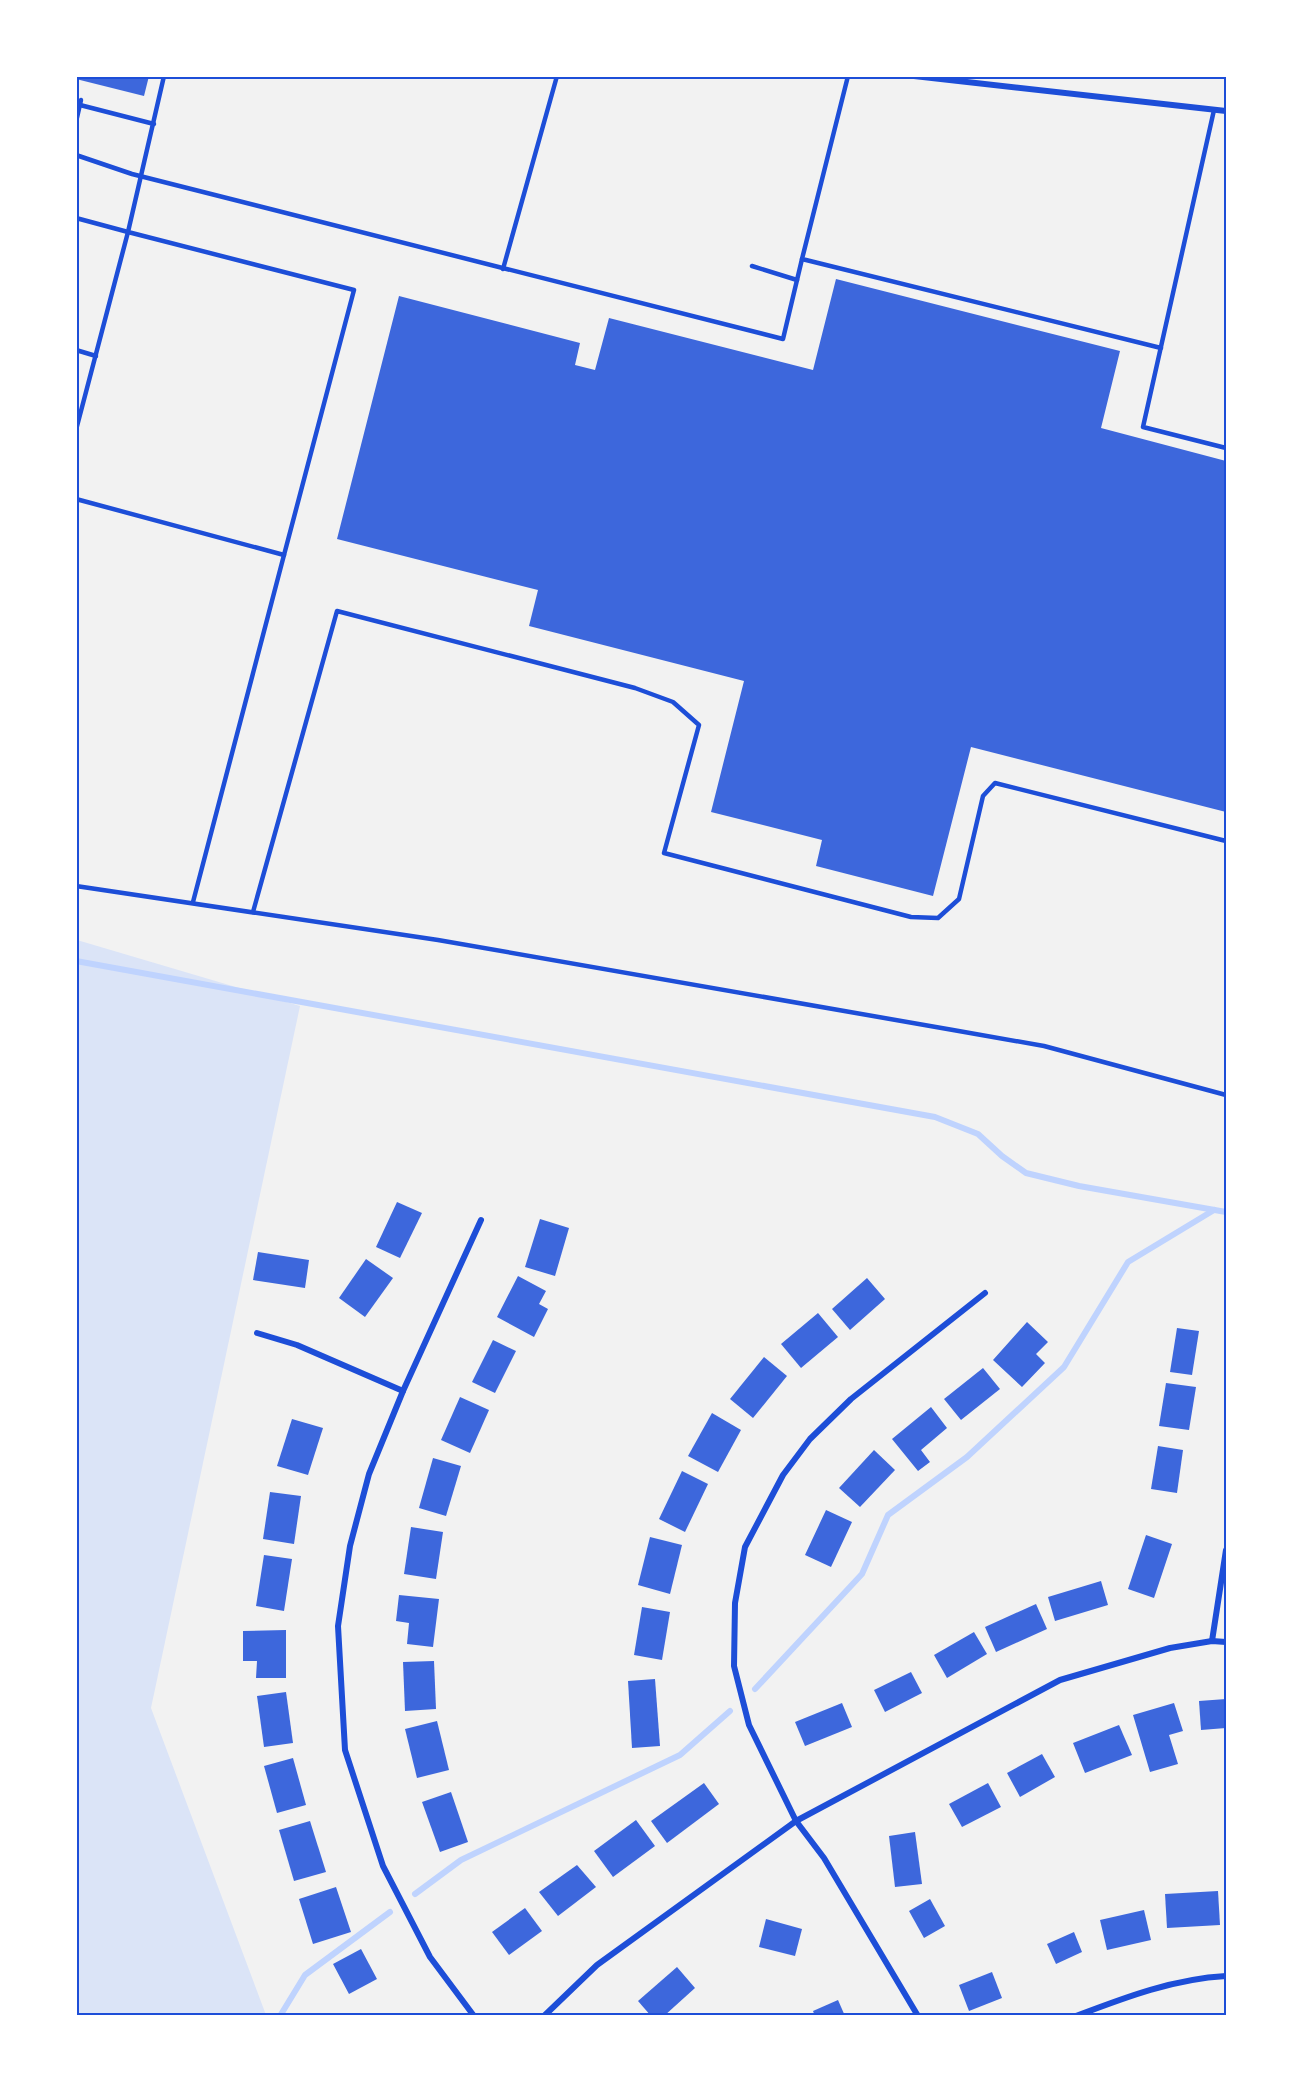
<svg xmlns="http://www.w3.org/2000/svg" width="1303" height="2092" font-family="'Fira Sans',sans-serif">
  <rect width="100%" height="100%" fill="#f2f2f2"/>
  <path fill="#dbe4f7" d="M77,940l223,66 -149,702 115,307h-189z"/>
  <g fill="none" stroke-linecap="round" stroke-linejoin="round">
    <g stroke="#bfd3fe" stroke-width="6">
      <path d="M76,961l859,156 43,17 24,22 24,17 53,13 147,26"/>
      <path d="M755,1689l107,-115 26,-59 79,-58 97,-90 64,-105 86,-52"/>
      <path d="M415,1894l46,-34 219,-105 50,-44"/>
      <path d="M280,2016l25,-41 85,-63"/>
    </g>
  </g>
  <g fill="#3d67dc">
    <path d="M76,76h73l-5,20 -68,-17z"/>
    <path d="M836,279l284,72 -19,77 125,33v351l-255,-65 -38,149 -117,-30 6,-26 -111,-28 33,-131 -215,-55 9,-36 -201,-51 62,-243 181,47 -5,22 20,5 14,-52 204,52z"/>
    <path d="M397,1202l25,11 -22,45 -24,-11z"/>
    <path d="M540,1219l29,9 -14,48 -30,-9z"/>
    <path d="M258,1252l51,8 -4,28 -52,-8z"/>
    <path d="M366,1259l27,19 -28,39 -26,-19z"/>
    <path d="M518,1276l28,15 -7,13 9,5 -14,28 -37,-20z"/>
    <path d="M867,1278l18,21 -35,31 -18,-21z"/>
    <path d="M818,1313l20,24 -37,31 -20,-24z"/>
    <path d="M1027,1322l21,20 -12,12 9,9 -23,24 -29,-27z"/>
    <path d="M1177,1328l22,3 -7,44 -22,-3z"/>
    <path d="M493,1340l23,11 -21,42 -23,-11z"/>
    <path d="M764,1357l23,19 -34,42 -23,-19z"/>
    <path d="M983,1368l17,21 -39,31 -17,-21z"/>
    <path d="M1166,1383l30,4 -7,43 -30,-4z"/>
    <path d="M460,1397l29,13 -19,43 -29,-13z"/>
    <path d="M931,1407l16,21 -26,22 9,12 -12,9 -26,-32z"/>
    <path d="M712,1413l29,17 -23,42 -30,-16z"/>
    <path d="M292,1419l31,9 -15,47 -31,-9z"/>
    <path d="M1158,1446l25,4 -6,43 -26,-4z"/>
    <path d="M874,1450l21,20 -35,37 -21,-19z"/>
    <path d="M433,1458l28,8 -15,50 -27,-8z"/>
    <path d="M682,1471l26,13 -23,48 -26,-13z"/>
    <path d="M270,1492l31,4 -7,48 -31,-5z"/>
    <path d="M826,1510l26,12 -21,45 -26,-12z"/>
    <path d="M411,1527l32,5 -7,47 -32,-5z"/>
    <path d="M1146,1535l26,9 -18,54 -26,-9z"/>
    <path d="M650,1537l32,8 -12,49 -32,-9z"/>
    <path d="M264,1555l28,4 -8,52 -28,-5z"/>
    <path d="M1101,1581l7,24 -53,16 -7,-24z"/>
    <path d="M399,1595l40,4 -6,48 -26,-3 2,-21 -13,-2z"/>
    <path d="M1036,1604l11,25 -51,23 -11,-25z"/>
    <path d="M642,1607l28,5 -8,48 -28,-5z"/>
    <path d="M286,1630v48h-30l1,-17h-14v-30z"/>
    <path d="M974,1632l13,22 -40,24 -13,-23z"/>
    <path d="M434,1661l2,48 -31,2 -2,-49z"/>
    <path d="M911,1672l11,21 -37,19 -11,-22z"/>
    <path d="M655,1679l5,67 -28,2 -4,-67z"/>
    <path d="M286,1692l7,51 -29,4 -7,-51z"/>
    <path d="M1226,1699v29l-25,2 -2,-29z"/>
    <path d="M842,1703l10,24 -47,19 -10,-24z"/>
    <path d="M1174,1703l9,28 -14,4 9,29 -28,8 -17,-57z"/>
    <path d="M437,1721l12,49 -32,8 -12,-49z"/>
    <path d="M1119,1725l13,30 -47,18 -12,-30z"/>
    <path d="M1042,1754l13,23 -35,20 -13,-24z"/>
    <path d="M293,1758l13,47 -29,8 -13,-47z"/>
    <path d="M704,1783l15,21 -52,39 -16,-22z"/>
    <path d="M988,1783l13,24 -39,20 -13,-23z"/>
    <path d="M451,1792l17,50 -28,10 -18,-50z"/>
    <path d="M636,1820l19,26 -42,31 -19,-26z"/>
    <path d="M310,1821l16,51 -32,9 -15,-51z"/>
    <path d="M915,1832l7,52 -27,3 -6,-51z"/>
    <path d="M577,1865l19,22 -38,29 -19,-24z"/>
    <path d="M336,1887l15,45 -38,12 -14,-45z"/>
    <path d="M1218,1891l2,34 -53,3 -2,-34z"/>
    <path d="M930,1899l15,27 -21,12 -15,-27z"/>
    <path d="M525,1908l17,23 -33,24 -17,-23z"/>
    <path d="M1144,1910l7,30 -44,10 -7,-30z"/>
    <path d="M766,1919l36,10 -7,27 -36,-9z"/>
    <path d="M1074,1932l8,20 -26,12 -9,-20z"/>
    <path d="M361,1949l16,30 -28,15 -16,-30z"/>
    <path d="M677,1967l18,21 -31,28h-13l-13,-15z"/>
    <path d="M992,1972l10,26 -33,13 -10,-26z"/>
    <path d="M838,2000l7,16h-30l-2,-5z"/>
  </g>
  <g fill="none" stroke-linecap="round" stroke-linejoin="round">
    <g stroke="#1d4ed8" stroke-width="4.5">
      <path d="M848,76l-46,183 359,89"/>
      <path d="M80,105l74,19"/>
      <path d="M1214,110l-71,317 83,21"/>
      <path d="M76,122l5,-22"/>
      <path d="M76,155l56,19 651,165 19,-80"/>
      <path d="M76,218l52,14 -52,198"/>
      <path d="M752,266l45,14"/>
      <path d="M503,269l54,-193"/>
      <path d="M76,350l20,6"/>
      <path d="M76,499l208,56 70,-265 -226,-58 36,-156"/>
      <path d="M76,886l362,54 515,90 91,16 182,49"/>
      <path d="M193,902l91,-347"/>
      <path d="M253,912l84,-301 298,77 38,14 26,23 -35,128 247,64 27,1 21,-19 24,-103 12,-13 231,58"/>
    </g>
    <g stroke="#1d4ed8" stroke-width="6">
      <path d="M914,76l312,35"/>
      <path d="M257,1333l40,12 106,46"/>
      <path d="M1212,1641l14,-91"/>
      <path d="M474,2016l-44,-59 -47,-91 -38,-116 -7,-124 12,-80 19,-72 34,-83 78,-171"/>
      <path d="M544,2016l53,-51 199,-144 264,-141 110,-32 42,-7 14,1"/>
      <path d="M918,2016l-94,-158 -28,-37 -47,-96 -15,-59 1,-63 10,-56 38,-72 27,-36 41,-40 134,-106"/>
      <path d="M1076,2016c50,-19 97,-37 150,-40"/>
    </g>
  </g>
  <rect width="1303" height="2092" fill="none" stroke="#ffffff" stroke-width="156"/>
  <rect x="78" y="78" width="1147" height="1936" fill="none" stroke="#1d4ed8" stroke-width="2"/>
</svg>
